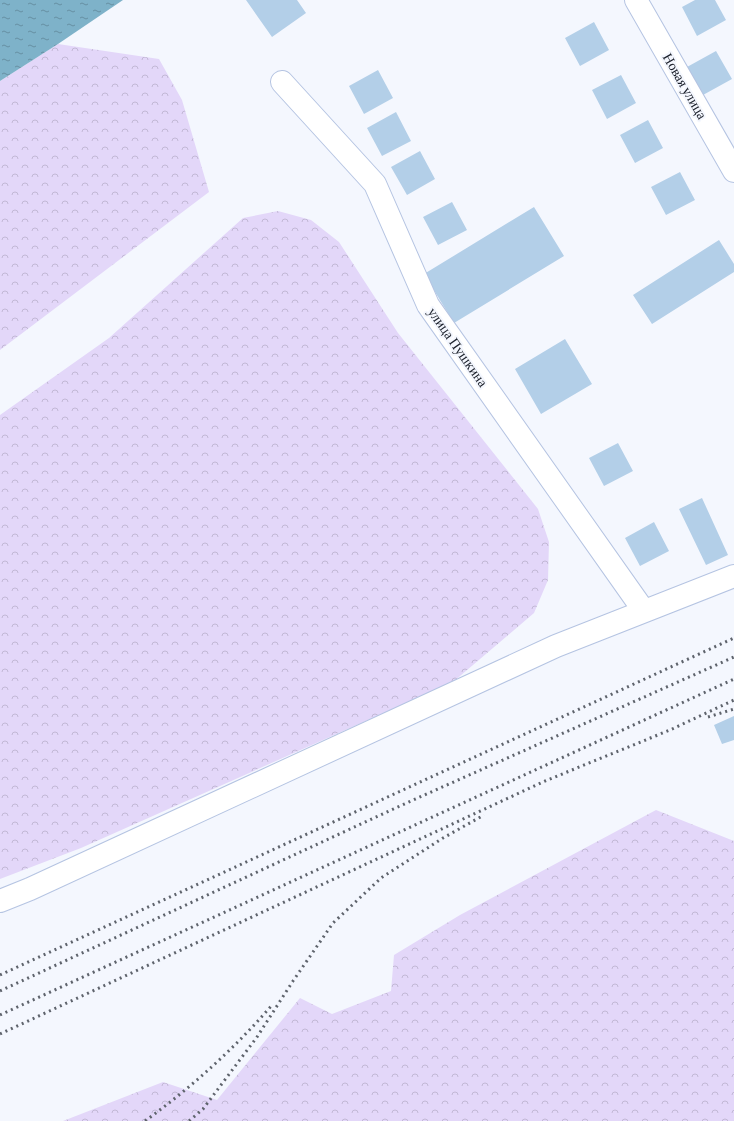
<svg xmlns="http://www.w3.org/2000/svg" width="734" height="1121" viewBox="0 0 734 1121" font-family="'Crimson Pro',serif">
	<defs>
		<pattern id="forest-crowns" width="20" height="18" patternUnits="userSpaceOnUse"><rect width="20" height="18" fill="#e3d7f9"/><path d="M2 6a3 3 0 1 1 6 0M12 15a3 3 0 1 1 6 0" fill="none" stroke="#c2b8d5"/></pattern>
		<pattern id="water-ripples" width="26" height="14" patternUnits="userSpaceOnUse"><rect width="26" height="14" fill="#7eb2c9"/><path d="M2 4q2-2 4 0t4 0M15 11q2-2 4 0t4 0" fill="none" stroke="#6690a3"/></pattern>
	</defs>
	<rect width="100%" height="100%" fill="#f4f7fe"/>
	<path fill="url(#forest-crowns)" d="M58 44 159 59 182 100 209 192 0 350V81Z
		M278 211 311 220 339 242 398 333 538 509 549 542 548 580 534 613 453 682 81 848 0 879V415L109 338 243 218Z
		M656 810 734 841V1121H63L163 1082 217 1100 300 998 332 1014 391 991 394 955 460 915Z"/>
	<path fill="url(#water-ripples)" d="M0 0H123L58 44 0 81Z"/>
	<path fill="#b3cfe8" d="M246 0H297L306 13 272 37Z
		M695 0H715L726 20 697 36 682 7Z
		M594 22 609 50 580 66 565 38Z
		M716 51 732 79 703 95 687 67Z
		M378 70 393 98 364 114 349 86Z
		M621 75 636 103 607 119 592 90Z
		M396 112 411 141 382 156 367 128Z
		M648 120 663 148 635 163 620 135Z
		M420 151 435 179 407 195 391 167Z
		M680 172 695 200 666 215 651 187Z
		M452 202 467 230 438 245 423 217Z
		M534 207 564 256 454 323 424 274Z
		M719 240 734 264V272L652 324 633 295Z
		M565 339 592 384 541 414 515 369Z
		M618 443 633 471 604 486 589 458Z
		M702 498 728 555 706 565 679 509Z
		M654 522 669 551 640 566 625 538Z
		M734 716V740L722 744 714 725Z"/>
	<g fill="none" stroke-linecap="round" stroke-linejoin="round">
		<defs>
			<path id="minor" d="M636 0 734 171
				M282 82 375 184 428 305 644 611
				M0 901 30 889 556 646 734 576"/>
		</defs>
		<use href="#minor" stroke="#b5c4e2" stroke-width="24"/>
		<use href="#minor" stroke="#fff" stroke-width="22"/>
		<path stroke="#5e636c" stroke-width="3" stroke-dasharray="2 4" stroke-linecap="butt" d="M708 717 734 709
			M0 975 734 638
			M0 991 402 805 734 657
			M0 1015 734 679
			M0 1034 545 781 670 730 734 700
			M145 1121C192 1087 235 1048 273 1004
			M189 1121 203 1109 257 1037 293 981 333 923 381 878 443 838 484 815"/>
	</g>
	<g text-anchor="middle" stroke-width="4" stroke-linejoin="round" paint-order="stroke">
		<g font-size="14" fill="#191e29" stroke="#f4f7fe">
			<text transform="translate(685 86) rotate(60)" y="5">Новая улица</text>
			<text transform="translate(458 347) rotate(55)" y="5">улица Пушкина</text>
		</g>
	</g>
</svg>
